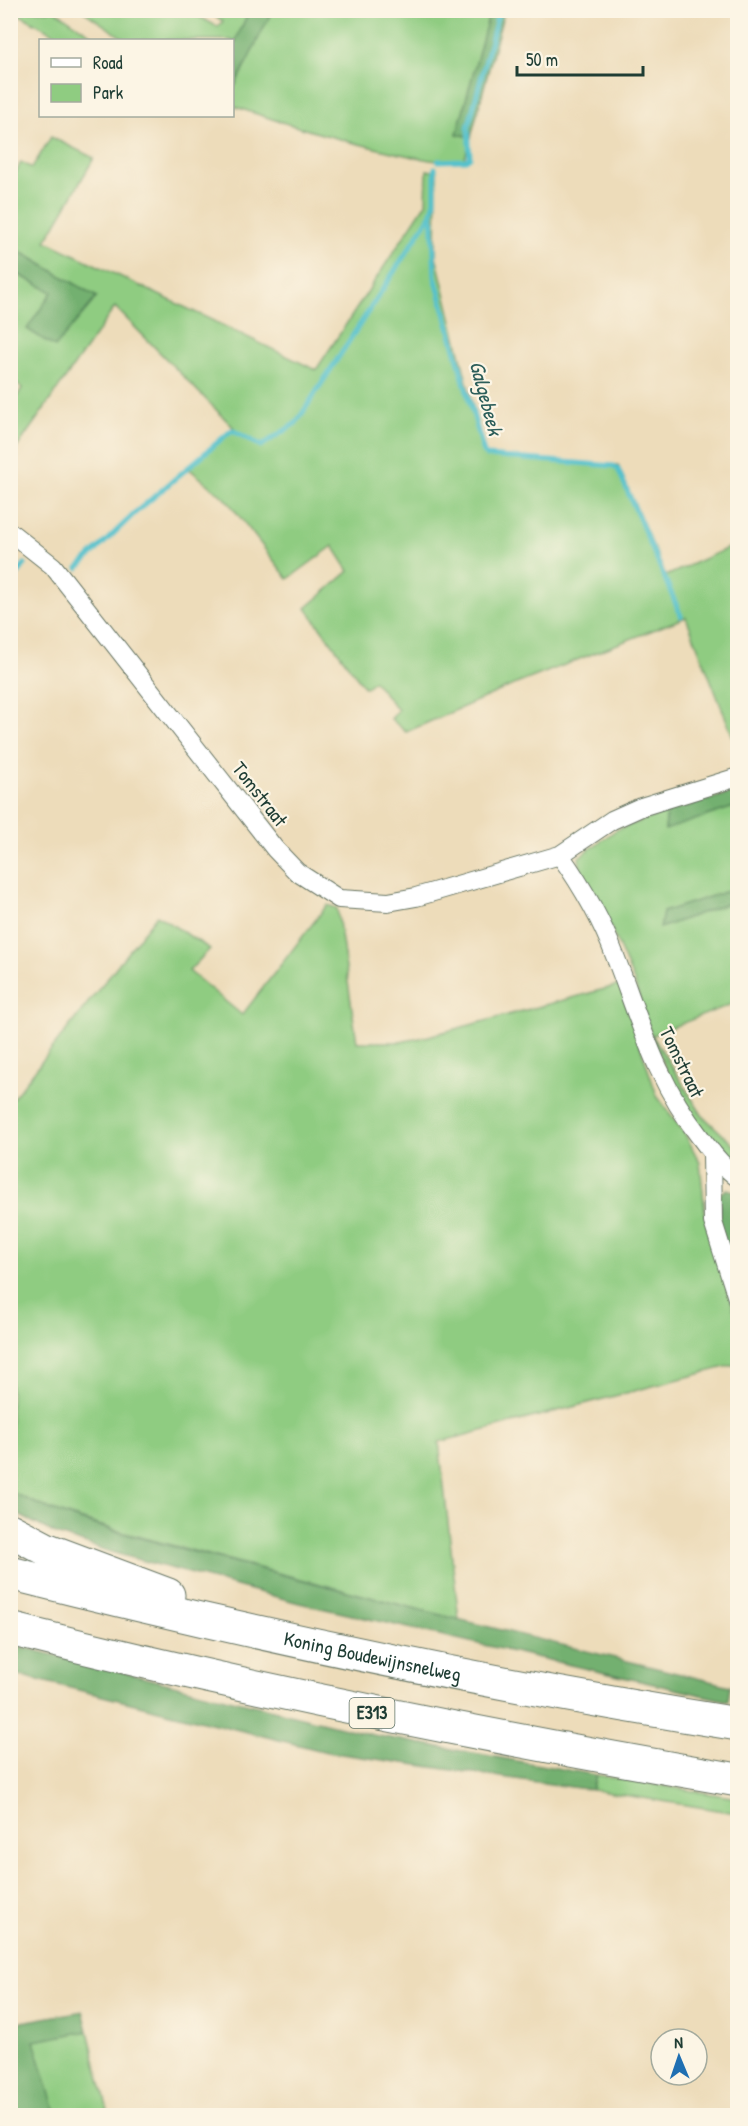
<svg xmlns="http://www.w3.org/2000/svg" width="748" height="2126" viewBox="0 0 748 2126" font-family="'Patrick Hand',sans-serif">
	<rect width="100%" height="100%" fill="#fcf5e5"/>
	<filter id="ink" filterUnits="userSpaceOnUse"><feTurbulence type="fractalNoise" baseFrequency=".0167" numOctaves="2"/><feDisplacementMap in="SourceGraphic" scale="12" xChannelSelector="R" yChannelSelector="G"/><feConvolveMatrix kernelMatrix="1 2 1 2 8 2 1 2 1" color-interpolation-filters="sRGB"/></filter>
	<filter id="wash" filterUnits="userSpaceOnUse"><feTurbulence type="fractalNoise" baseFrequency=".008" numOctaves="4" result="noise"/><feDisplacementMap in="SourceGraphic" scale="24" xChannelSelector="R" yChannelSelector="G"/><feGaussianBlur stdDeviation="1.35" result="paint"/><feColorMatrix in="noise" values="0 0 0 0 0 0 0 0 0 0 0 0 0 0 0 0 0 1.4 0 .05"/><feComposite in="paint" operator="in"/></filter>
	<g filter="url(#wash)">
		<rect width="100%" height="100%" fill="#eddcba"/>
		<path fill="#8fcc81" stroke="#57845a" stroke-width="1.5" d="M11 10 56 11 99 40H66Z
			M83 11H189L218 27 223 21 206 11H249L233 47 232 40H126Z
			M272 11H490L457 134 471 137 464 161C436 164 410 156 383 150 332 138 282 123 233 106L232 90Z
			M51 137 94 158 46 241 316 370 426 203 427 170 437 172 436 256 485 455 618 465 666 576 737 544V747L686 617 511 686 406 732 391 719 398 710 374 681 365 688 306 608 349 571 333 546 288 579 226 499 187 467 234 428 115 307 11 456V407L22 388 11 380V280L15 273 53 292 97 297 11 246V178L13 179 21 162 32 168Z
			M737 806V888L663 912 661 927 737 900V1002L652 1035 702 1115 737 1148V1162L702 1129 680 1100 651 1035 634 981 607 919 580 868 579 857 616 830 667 812 665 829Z
			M327 905 337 908 357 1042H400L425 1037 620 985 657 1096 685 1134 700 1163 706 1222 737 1320V1364L439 1442 459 1620 125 1533 44 1508 11 1492 10 1102 157 915 210 949 189 971 242 1015Z
			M596 1775 737 1798V1813L592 1790Z
			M88 2031 109 2115H56L33 2041Z"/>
		<path fill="#73b06f" stroke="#497652" stroke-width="1.5" d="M490 10 504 11 471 137 457 134Z
			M249 11H272L233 90V47Z
			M11 246 97 297 55 347 27 329 52 292 16 273 11 280Z
			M737 791V806L665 830 667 812Z
			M737 888V900L660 928 663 912Z
			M727 1189 737 1192V1278L720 1228V1194Z
			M11 1492C86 1529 172 1545 253 1567 412 1609 571 1647 730 1686L728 1701 299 1603 111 1552 56 1534 11 1511Z
			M10 1644 373 1735 596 1775 592 1790 327 1752 22 1676 11 1673Z
			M83 2011 88 2031 34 2041 56 2115H11V2024Z"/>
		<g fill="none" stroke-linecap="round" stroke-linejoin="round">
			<path stroke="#54c1cc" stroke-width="5" d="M438 161 466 160 470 157 468 128 499 10
				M435 168V201L432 212 435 277 484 453 487 456 614 466 618 469 681 616
				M78 568 136 512 232 430 261 446 296 423 432 213
				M10 585 25 564"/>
		</g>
	</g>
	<g filter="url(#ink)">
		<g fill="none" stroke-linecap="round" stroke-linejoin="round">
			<defs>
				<path id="minor" d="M10 532 53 566 275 849 297 872 339 899 388 902 416 897 560 855 612 820 641 807 738 777
					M560 855C582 886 602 921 615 956 641 1023 655 1079 700 1137 711 1152 723 1167 738 1178
					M712 1152 713 1222 738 1301"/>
				<g id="motorway">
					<path d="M10 1530 48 1550 168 1595"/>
					<path id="s1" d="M10 1573C250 1634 493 1685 738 1724"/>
					<path d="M10 1629C251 1690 493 1738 738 1780"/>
				</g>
			</defs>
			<use href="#minor" stroke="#677563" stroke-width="20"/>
			<use href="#motorway" stroke="#677563" stroke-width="35"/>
			<use href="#minor" stroke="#fff" stroke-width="18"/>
			<use href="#motorway" stroke="#fff" stroke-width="33"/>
		</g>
	</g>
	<g text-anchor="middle" stroke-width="4.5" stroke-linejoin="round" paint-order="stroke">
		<rect fill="#fcf5e5" stroke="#617469" stroke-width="1.5" x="349.5" y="1698" width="45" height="30" rx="4.5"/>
		<g font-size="18" font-weight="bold" fill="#1f3d34">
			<text x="372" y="1719">E313</text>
		</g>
		<g font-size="20" fill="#1f3d34" stroke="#fcf5e5">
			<text transform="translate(260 794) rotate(52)" y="7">Tomstraat</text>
			<text transform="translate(682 1062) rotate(64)" y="7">Tomstraat</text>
			<text dy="7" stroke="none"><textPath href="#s1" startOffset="372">Koning Boudewijnsnelweg</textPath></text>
		</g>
		<g font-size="21" font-style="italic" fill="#2c5e5a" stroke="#fcf5e5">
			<text transform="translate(486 398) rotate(75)" y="7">Galgebeek</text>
		</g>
	</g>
	<rect width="748" height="2126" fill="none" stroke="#fcf5e5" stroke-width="36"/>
	<rect x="39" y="39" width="195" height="78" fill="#fcf5e5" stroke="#a4ab9e" stroke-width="1.5"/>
	<rect x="51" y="58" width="30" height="9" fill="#ffffff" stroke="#a4ab9e" stroke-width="1.5"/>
	<text x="93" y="69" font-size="18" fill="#1f3d34">Road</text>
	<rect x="51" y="84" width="30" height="18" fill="#8fcc81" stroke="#a4ab9e" stroke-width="1.5"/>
	<text x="93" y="99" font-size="18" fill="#1f3d34">Park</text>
	<g transform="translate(679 2057) rotate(358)"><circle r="28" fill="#fcf5e5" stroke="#a4ab9e" stroke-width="1.5"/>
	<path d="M0-4.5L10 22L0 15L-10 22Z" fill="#1f6fb2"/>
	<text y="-9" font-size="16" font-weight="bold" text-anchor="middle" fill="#1f3d34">N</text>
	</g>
	<path d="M517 66v9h126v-9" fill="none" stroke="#1f3d34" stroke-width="3"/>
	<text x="526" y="66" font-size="18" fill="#1f3d34" stroke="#fcf5e5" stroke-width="4.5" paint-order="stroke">50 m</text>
</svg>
